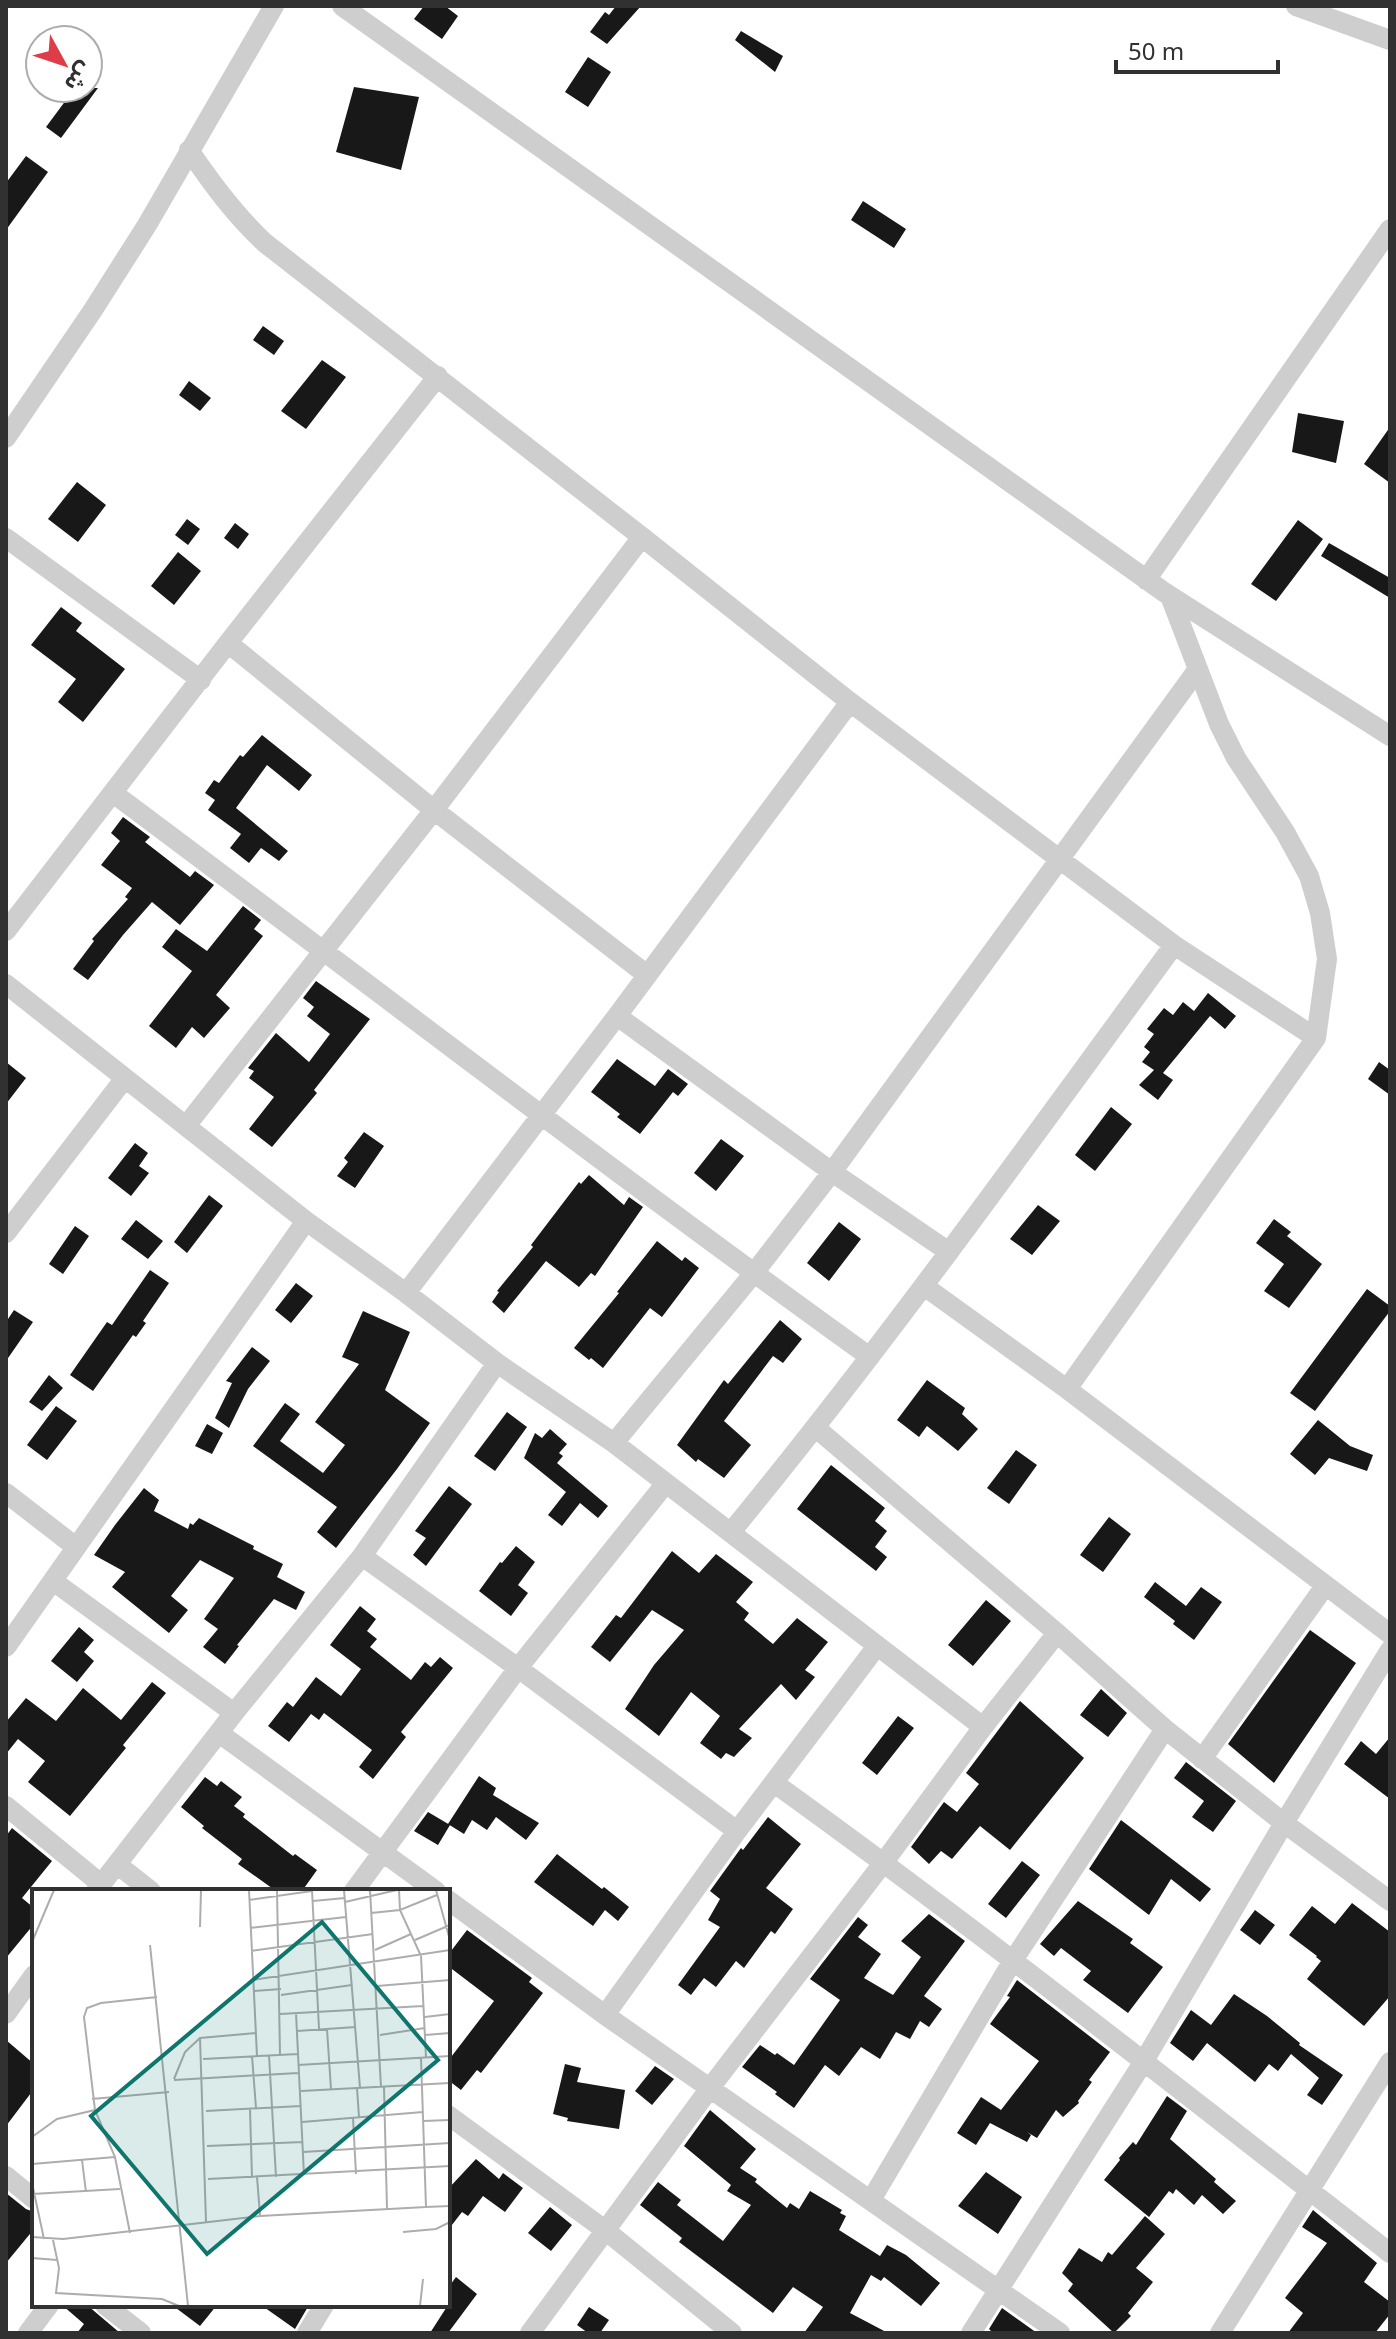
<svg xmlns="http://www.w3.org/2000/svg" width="1396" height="2339" viewBox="0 0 1396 2339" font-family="'Noto Sans','Noto Sans Arabic',sans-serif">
	<rect width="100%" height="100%" fill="#fff"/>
	<path fill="#181818" d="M424 6H445L458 16 442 39 414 19Z
		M616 6H641L607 44 590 32 605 12 609 15Z
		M741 31 783 56 775 72 735 40Z
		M588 57 611 72 588 107 565 92Z
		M354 87 419 97 401 170 336 152Z
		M75 88H98L61 138 46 127Z
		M26 156 48 172 6 230V183Z
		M863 201 906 229 894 248 851 220Z
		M263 326 284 341 274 355 253 340Z
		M322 360 346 377 306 429 281 411Z
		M189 381 211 398 200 411 179 395Z
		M1298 413 1344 421 1336 463 1292 452Z
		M1390 427V483L1364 464Z
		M77 482 106 505 78 542 48 519Z
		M187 519 200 529 188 545 175 535Z
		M1298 520 1323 539 1276 601 1251 584Z
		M235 523 249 534 238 549 224 538Z
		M1329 543 1390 578V598L1321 556Z
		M178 552 201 571 174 605 151 586Z
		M61 607 82 623 76 631 125 669 83 722 58 702 76 679 31 645Z
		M262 735 312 775 299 791 267 765 236 808 288 851 279 861 261 848 249 863 230 848 241 834 208 810 215 800 205 793 214 780 219 783 240 755 243 757Z
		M123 817 150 837 145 842 190 877 195 871 214 885 180 925 152 902 123 935 88 980 73 969 94 941 92 939 128 899 125 897 132 888 101 865 120 841 111 833Z
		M243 906 261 920 254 929 263 936 216 995 230 1008 204 1038 192 1027 176 1048 149 1026 192 971 162 947 176 929 207 951Z
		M316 981 370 1019 314 1090 317 1093 272 1147 249 1129 274 1097 249 1078 254 1071 248 1068 276 1033 309 1062 330 1034 307 1016 314 1007 303 998Z
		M1208 993 1236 1016 1225 1029 1210 1016 1163 1073 1173 1080 1158 1100 1139 1085 1154 1070 1142 1062 1150 1052 1144 1047 1154 1034 1147 1029 1164 1008 1173 1015 1183 1002 1194 1011Z
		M617 1059 655 1086 668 1069 688 1084 678 1096 673 1092 640 1134 617 1117 620 1114 591 1092Z
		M6 1062 26 1078 6 1104Z
		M1379 1062 1390 1070V1095L1368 1079Z
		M1111 1107 1132 1124 1095 1171 1075 1155Z
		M364 1132 384 1146 355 1188 337 1176 348 1162 344 1158Z
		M721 1139 744 1156 716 1191 694 1173Z
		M135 1143 148 1153 139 1166 149 1173 131 1196 108 1178Z
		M589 1175 624 1205 629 1197 643 1207 595 1276 591 1273 579 1287 546 1261 504 1313 492 1302 499 1292 497 1291 533 1247 531 1245 579 1182 581 1184Z
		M209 1195 223 1206 187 1253 174 1242Z
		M1038 1205 1060 1221 1032 1255 1010 1239Z
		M1274 1219 1291 1232 1287 1236 1322 1264 1289 1308 1264 1291 1284 1264 1256 1243Z
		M136 1220 163 1241 148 1259 121 1239Z
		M839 1222 861 1239 829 1281 807 1263Z
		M75 1226 89 1236 63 1274 49 1264Z
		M657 1241 682 1261 685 1257 699 1268 662 1317 650 1308 603 1368 591 1358 589 1360 574 1348 619 1293 617 1292Z
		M150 1270 169 1283 143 1321 146 1323 136 1337 133 1335 93 1391 70 1375 107 1322 112 1325Z
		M296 1283 313 1296 291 1323 275 1310Z
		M1367 1289 1390 1306V1311L1315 1411 1290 1393Z
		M14 1310 33 1322 6 1361V1322Z
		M363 1311 410 1332 385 1390 430 1423 397 1469 336 1548 317 1532 337 1507 253 1446 285 1403 300 1414 280 1441 323 1473 345 1445 315 1422 359 1364 342 1357Z
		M780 1320 802 1339 783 1363 773 1356 724 1421 751 1445 724 1478 698 1459 696 1462 677 1445 724 1380 728 1384Z
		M252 1347 270 1361 248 1389 229 1428 215 1418 232 1383 226 1381Z
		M49 1375 63 1388 42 1411 29 1402Z
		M927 1380 965 1408 962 1414 978 1429 958 1451 927 1426 919 1437 897 1420Z
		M56 1406 77 1421 47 1460 27 1445Z
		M507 1412 527 1427 495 1471 474 1456Z
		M1318 1420 1350 1446 1373 1455 1367 1471 1329 1458 1315 1475 1290 1454Z
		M207 1424 223 1433 212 1454 195 1446Z
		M550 1429 567 1444 559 1453 563 1456 557 1463 608 1506 598 1518 580 1503 562 1526 548 1515 566 1492 524 1458 535 1433 542 1438Z
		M1016 1450 1037 1465 1009 1504 987 1488Z
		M831 1465 885 1508 875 1521 887 1531 875 1547 887 1557 876 1571 797 1509Z
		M449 1486 472 1504 426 1566 413 1555 426 1538 415 1531Z
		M144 1488 159 1500 154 1511 188 1529 190 1523 193 1525 199 1518 254 1546 253 1549 283 1564 277 1577 305 1592 296 1610 274 1599 237 1645 239 1646 225 1664 203 1647 218 1629 204 1619 234 1578 200 1560 171 1596 188 1610 169 1633 112 1587 125 1572 94 1555 115 1525Z
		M1109 1517 1131 1534 1103 1572 1080 1555Z
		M516 1546 535 1562 518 1585 528 1593 511 1616 479 1591 500 1562 502 1563Z
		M672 1551 699 1573 716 1554 753 1582 736 1602 749 1613 744 1620 773 1644 797 1618 828 1642 805 1670 815 1677 796 1700 781 1684 739 1729 752 1738 734 1757 726 1753 721 1759 700 1743 720 1716 691 1692 659 1736 625 1709 654 1665 684 1630 652 1610 610 1662 591 1647 616 1615 621 1618Z
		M1155 1582 1186 1606 1201 1587 1222 1602 1194 1640 1173 1624 1175 1621 1144 1597Z
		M986 1600 1011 1621 973 1666 948 1645Z
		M360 1606 376 1619 367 1631 377 1639 370 1647 411 1680 425 1662 431 1667 440 1657 453 1668 401 1732 406 1737 373 1779 359 1767 372 1750 324 1713 319 1720 311 1714 289 1742 268 1726 287 1702 293 1707 316 1677 341 1696 361 1669 330 1645Z
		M79 1627 94 1640 84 1652 94 1661 77 1682 51 1661Z
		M1310 1630 1356 1663 1274 1783 1228 1744Z
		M152 1682 166 1693 123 1745 126 1748 70 1816 28 1782 45 1761 18 1739 6 1754V1722L26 1698 56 1721 83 1688 121 1720Z
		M1101 1689 1127 1713 1108 1737 1080 1715Z
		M1020 1701 1084 1758 1010 1850 980 1826 952 1859 941 1851 929 1864 911 1847 944 1802 957 1812 979 1784 966 1773Z
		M898 1716 914 1728 877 1775 862 1763Z
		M1390 1737V1799L1344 1764 1361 1741 1376 1754Z
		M1186 1762 1236 1801 1213 1832 1192 1817 1204 1801 1174 1778Z
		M479 1776 496 1788 493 1795 539 1823 526 1840 496 1817 487 1830 472 1820 464 1834 448 1824Z
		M205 1777 217 1786 221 1781 242 1797 234 1806 245 1814 243 1817 293 1856 295 1854 317 1870 302 1891H276L238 1864 242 1859 202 1828 204 1826 181 1807Z
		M428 1812 450 1825 438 1845 414 1831Z
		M768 1817 801 1844 766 1888 793 1909 775 1934 771 1931 744 1968 736 1961 716 1987 704 1978 691 1995 678 1985 720 1927 708 1920 720 1899 710 1891 741 1848 743 1850Z
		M1121 1820 1211 1889 1200 1902 1171 1879 1149 1915 1089 1869Z
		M12 1828 52 1861 22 1898 34 1908V1924L6 1958V1836Z
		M557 1854 602 1889 604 1887 629 1907 618 1921 605 1910 593 1926 534 1882Z
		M1022 1861 1040 1875 1006 1918 988 1904Z
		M1078 1901 1133 1939 1130 1943 1163 1967 1128 2013 1083 1980 1091 1971 1061 1948 1054 1956 1040 1944Z
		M1352 1903 1390 1932V1996L1364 2026 1307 1979 1321 1961 1316 1957 1317 1956 1289 1935 1312 1906 1335 1924Z
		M1255 1910 1275 1925 1260 1945 1240 1930Z
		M929 1914 965 1941 924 1996 942 2009 929 2027 920 2021 910 2039 896 2032 880 2059 861 2047 839 2076 825 2065 794 2108 775 2094 777 2092 742 2067 760 2045 775 2055 777 2053 794 2065 840 2000 810 1979 858 1917 868 1925 858 1937 881 1954 864 1978 893 1995 921 1957 901 1941Z
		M467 1930 532 1978 529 1982 543 1993 481 2073 477 2070 461 2090 448 2080V2061L494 2001 448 1966V1955Z
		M1017 1980 1110 2052 1089 2080 1092 2082 1078 2101 1079 2103 1063 2117 1056 2110 1037 2138 1027 2132 1031 2135 1027 2142 990 2123 976 2145 957 2133 981 2097 1001 2110 1039 2061 990 2024 1010 1997 1007 1996Z
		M1234 1994 1267 2016 1300 2043 1299 2045 1343 2075 1322 2105 1307 2095 1319 2078 1291 2054 1278 2071 1269 2064 1255 2082 1207 2043 1193 2061 1170 2043 1191 2010 1211 2025Z
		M6 2040 34 2064V2089L6 2126Z
		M565 2064 581 2068 577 2082 625 2090 619 2129 567 2121 568 2118 553 2114Z
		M655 2066 674 2079 652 2105 635 2091Z
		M1167 2096 1187 2111 1170 2139 1216 2179 1214 2182 1236 2201 1223 2214 1202 2195 1194 2205 1176 2189 1173 2194 1169 2191 1149 2217 1104 2180 1120 2160 1119 2158 1133 2142 1136 2145Z
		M710 2110 756 2149 740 2168 757 2179 755 2182 787 2208 790 2203 799 2209 810 2191 842 2210 840 2213 846 2216 839 2230 880 2256 887 2245 906 2255 940 2283 921 2306 884 2277 881 2281 871 2275 850 2313 888 2333H804L823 2307 793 2287 773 2313 679 2242 682 2238 640 2205 658 2182 681 2200 677 2205 723 2241 751 2205 727 2191 731 2185 684 2146Z
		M476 2159 499 2179 503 2173 523 2188 505 2212 483 2196 468 2216 462 2212 448 2230V2189Z
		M986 2172 1022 2197 998 2234 958 2206Z
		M6 2193 26 2209 34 2212V2229L6 2263Z
		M550 2207 572 2225 551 2251 528 2233Z
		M1313 2210 1377 2263 1364 2282 1390 2302V2314L1375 2333H1288L1303 2313 1285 2298 1327 2243 1302 2227Z
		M1145 2216 1165 2234 1136 2268 1153 2282 1128 2313 1131 2316 1114 2333 1068 2291 1073 2284 1062 2273 1079 2248 1102 2262 1108 2252 1112 2255Z
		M456 2277 477 2294 448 2333H430L448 2305V2288Z
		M62 2305H87L120 2333H77L84 2324Z
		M172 2305H217L200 2326Z
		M261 2305H309L295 2329Z
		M589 2307 609 2320 600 2333H588L577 2325Z
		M1002 2308 1037 2333H993L989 2329Z"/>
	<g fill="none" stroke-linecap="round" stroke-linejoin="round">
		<path stroke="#cecece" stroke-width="20" d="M342 6 1164 592 1390 736
			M1296 6 1390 40
			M189 150C212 184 235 215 265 243L642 537 850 702 1174 945 1316 1038
			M6 438 93 310 147 225 274 6
			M6 538 201 680
			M1146 580 1390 229
			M228 643 434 810 647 975
			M113 793C365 981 614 1173 870 1357
			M6 931 228 643 438 376
			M6 984 306 1221 406 1293 497 1363 614 1443 983 1727
			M617 1016 832 1172 949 1252
			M186 1126 434 810 642 537
			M6 1233 125 1078
			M924 1286 1067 1389 1390 1634
			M406 1293 617 1016 850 702
			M1067 1389 1316 1038 1327 959 1320 913 1309 876 1285 832 1236 758 1219 724 1170 596
			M816 1428 1057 1633 1165 1729 1284 1823 1390 1901
			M614 1443 754 1273 832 1172 1198 669
			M6 1493 76 1547
			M731 1532C887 1342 1029 1143 1174 945
			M362 1556 518 1668 737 1831
			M53 1581 234 1713
			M6 1647 306 1221
			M219 1733 436 1891
			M1202 1759 1325 1586
			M774 1783C984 1934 1186 2095 1390 2253
			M6 1806 101 1884
			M118 1865 151 1891
			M96 1891 234 1713 362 1556 497 1363
			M354 1891 518 1668 666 1483
			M448 1900 605 2015 1060 2333
			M6 2014 34 1975
			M605 2015 737 1831 877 1646
			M448 2115 605 2230 732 2333
			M6 2176 34 2199
			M871 2200 1012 1962 1165 1729
			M105 2305 141 2333
			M28 2333 49 2305
			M307 2333 324 2305
			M530 2333 710 2088 884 1862 983 1727 1057 1633
			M971 2333 1144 2061 1284 1823 1390 1650
			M1220 2333 1390 2062"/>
	</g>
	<g transform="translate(32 1889)">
		<rect width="418" height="418" fill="#fff"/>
		<path fill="none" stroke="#adadad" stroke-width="2" d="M217 1 225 167M245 1 248 166M280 1 287 140M312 1 328 199M338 1 349 198M367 1 368 21 389 67 394 169M404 1 418 51M217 11 280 2M281 12 313 9M313 13 365 1M339 24 368 21 405 6M168 38 169 1M218 39 314 28M383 51 418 36M0 53 22 1M118 56 156 417M343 61 379 45M219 62 341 45M221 91 418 61M345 97 418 91M222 102 249 100M249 106 320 96M264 124 272 286M248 125 391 117M393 128 418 125M295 140 299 200M265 142 324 138M348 146 393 139M393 146 418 144M168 149 174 333M237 166 244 288M220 167 224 219M389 169 394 318 418 317M171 170 266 165M266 176 418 167M142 190 153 163 168 149 224 144M142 191 266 184M352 198 355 320M325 199 327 228M269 202 418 194M60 210 137 203M218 220 220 289M174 222 269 217M321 229 324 285M391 232 418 231M270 233 391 223M0 248 25 230 63 221M175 257 271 253M271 263 418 254M50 271 54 303M0 275 83 268M225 288 228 326M176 290 418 277M0 294 12 350M0 305 88 300M371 343 404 340 418 333M98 344 83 268 63 221 52 128 55 119 69 114 125 108M0 348 31 350 228 327 394 318M21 351 27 379 24 404 130 410 147 417M0 369 25 371M388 417 391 390"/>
		<path fill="#0f766e" fill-opacity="0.15" stroke="#0f766e" stroke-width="4" d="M290 33 406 171 175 365 59 227Z"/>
		<rect width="418" height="418" fill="none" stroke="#313131" stroke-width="4"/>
	</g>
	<rect width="1396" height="2339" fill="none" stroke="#313131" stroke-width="16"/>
	<g transform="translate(64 64) rotate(130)"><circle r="38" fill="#ffffff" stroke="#adadad" stroke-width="2"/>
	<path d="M0-6L14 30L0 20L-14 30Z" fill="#de3c48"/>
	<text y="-12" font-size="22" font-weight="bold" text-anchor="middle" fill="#313131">ش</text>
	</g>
	<path d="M1116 60v12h162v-12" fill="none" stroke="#313131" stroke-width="4"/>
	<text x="1128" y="60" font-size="24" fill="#313131" stroke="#ffffff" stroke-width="6" paint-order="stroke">50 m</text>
</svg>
